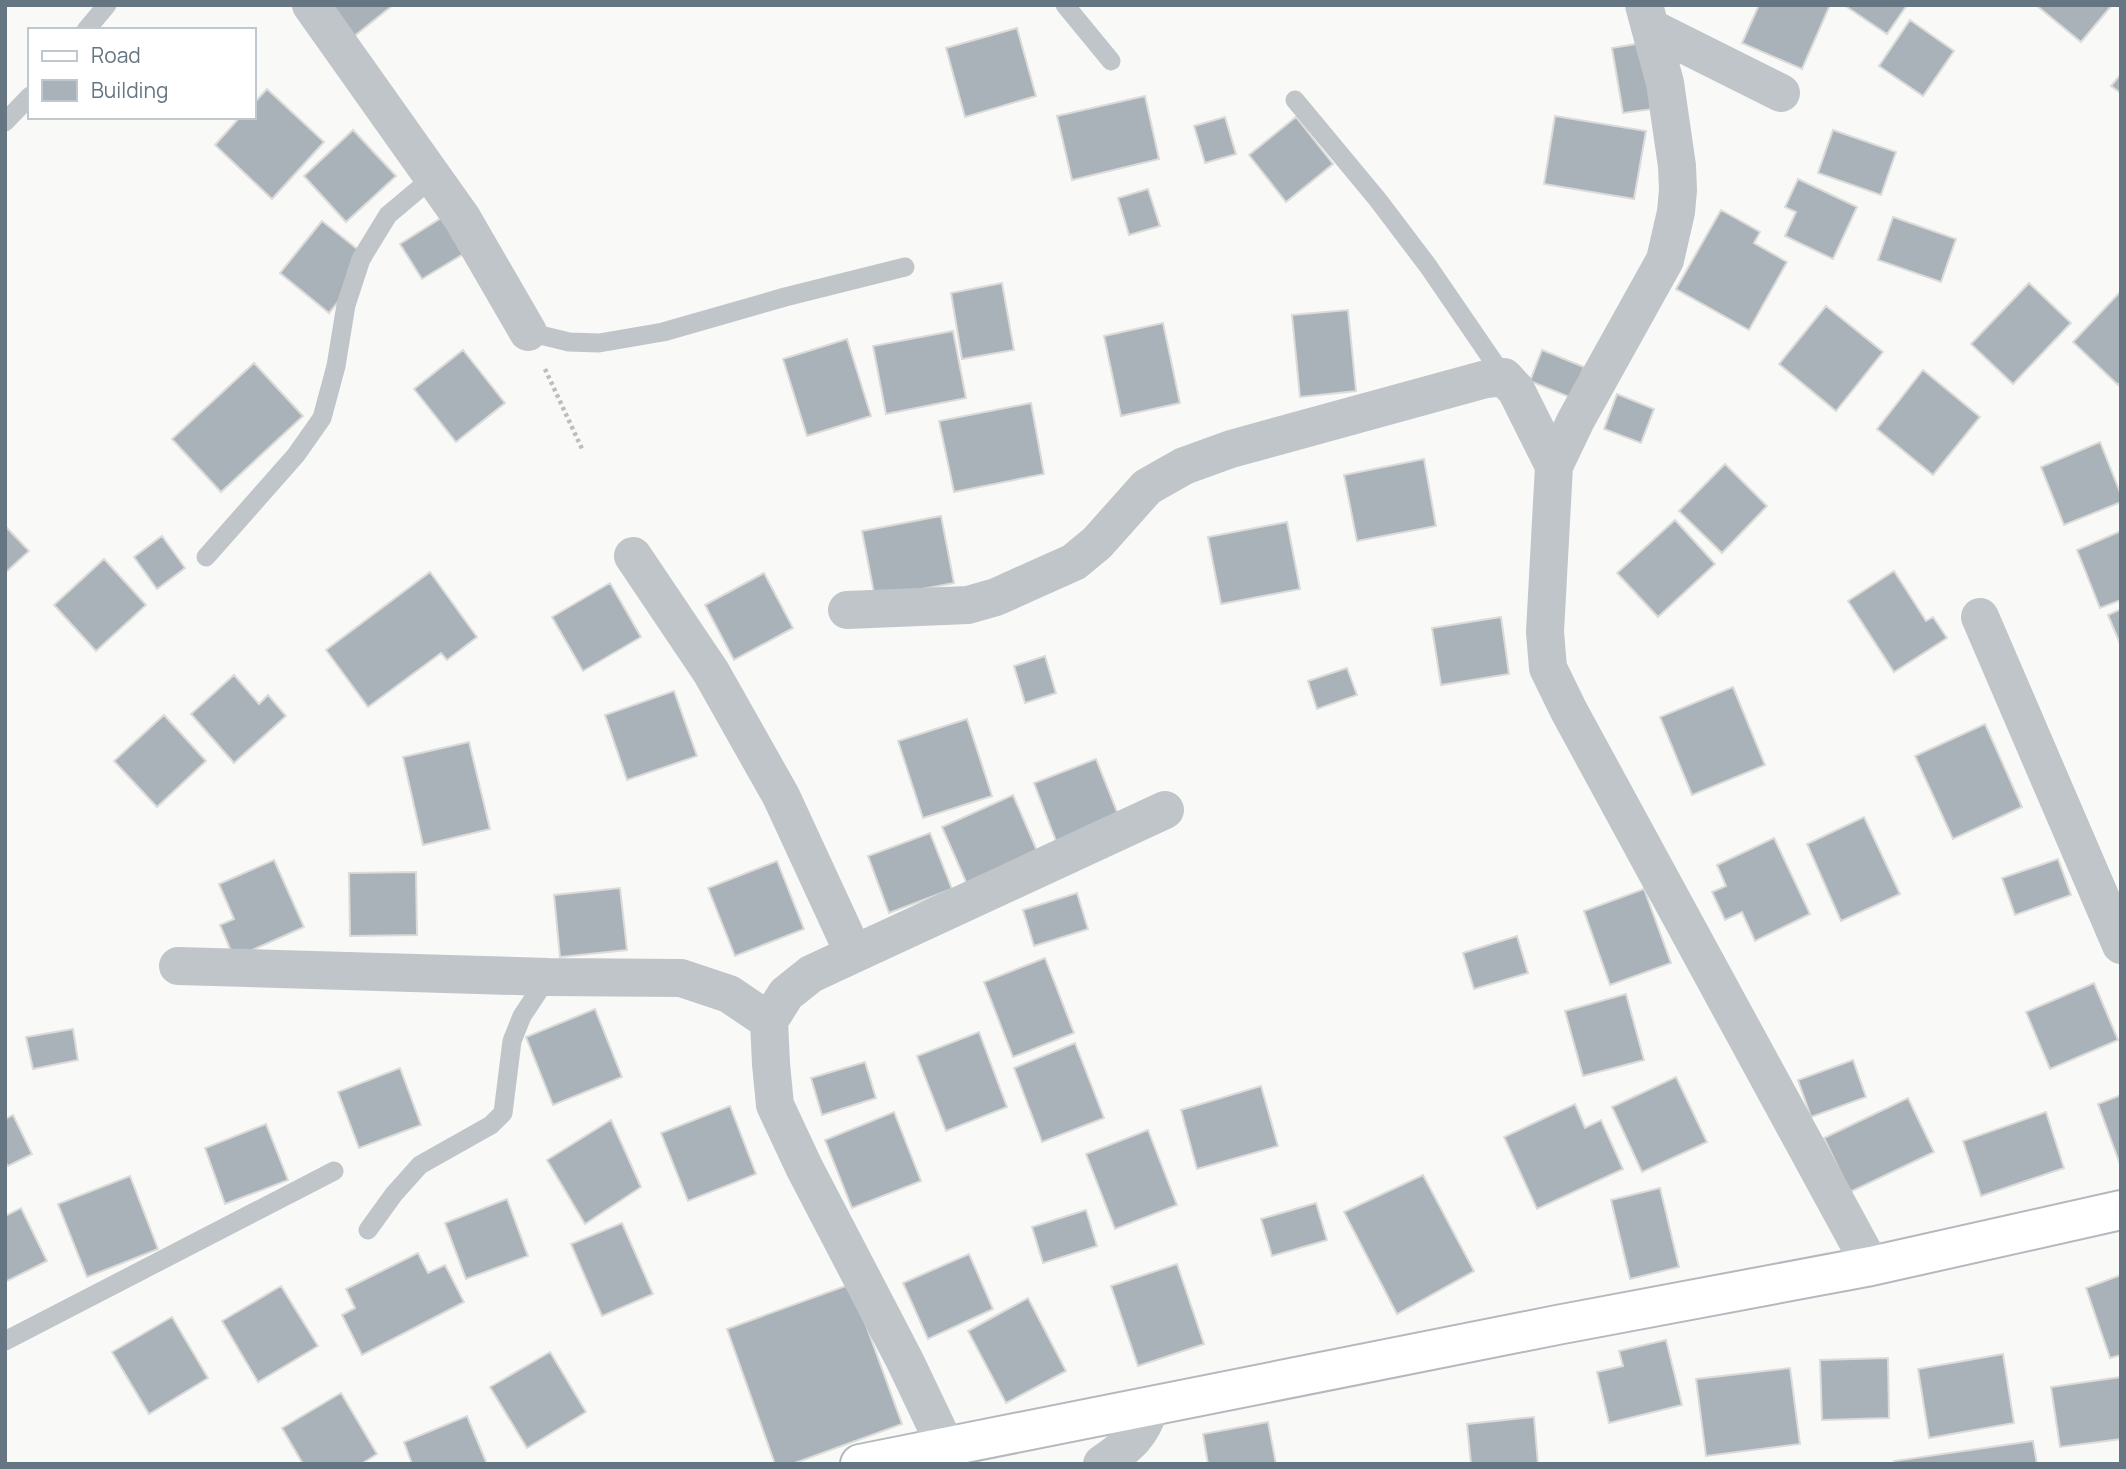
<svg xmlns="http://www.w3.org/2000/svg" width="2126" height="1469" viewBox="0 0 2126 1469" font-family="Manrope,sans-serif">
	<rect width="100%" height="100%" fill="#f9f9f7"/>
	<path fill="#a9b2b8" stroke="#dbdbd9" stroke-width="2" d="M328 5H393L353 37Z
		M1759 5H1830L1802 69 1742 43Z
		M1844 5H1907L1887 34Z
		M2036 5H2112L2081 42Z
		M1910 20 1954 51 1923 96 1879 66Z
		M1017 28 1036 96 965 117 946 48Z
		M1642 43 1653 109 1623 113 1612 48Z
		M2121 74V93L2111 86Z
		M267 89 324 142 272 199 215 145 240 117H254V103Z
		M1145 96 1159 159 1072 180 1057 116Z
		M1555 116 1646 131 1634 199 1544 184Z
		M1225 117 1236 154 1205 163 1194 126Z
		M1296 117 1333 164 1286 202 1249 155Z
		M353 130 396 176 346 222 304 176Z
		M1833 130 1896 152 1881 195 1818 173Z
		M1798 179 1857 207 1833 259 1785 236 1796 212 1785 207Z
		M1148 189 1160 226 1129 235 1118 198Z
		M1721 210 1760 232 1754 243 1787 262 1749 330 1676 289Z
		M443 217 465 253 422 279 400 244Z
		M1893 217 1956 239 1941 282 1878 260Z
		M322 221 371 260 329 313 280 273Z
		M1002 283 1014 350 962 359 951 293Z
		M2029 283 2071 323 2013 384 1971 344Z
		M2121 291V381L2118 385 2073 342Z
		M1826 306 1883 352 1836 411 1779 364Z
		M1348 310 1356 391 1300 397 1292 315Z
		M1163 323 1180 403 1121 416 1104 336Z
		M953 331 966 398 886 414 873 346Z
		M847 339 871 416 807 436 783 359Z
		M463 350 505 403 456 442 414 389Z
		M1542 350 1584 367 1572 398 1530 381Z
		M254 363 303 416 221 492 172 439Z
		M1923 370 1980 417 1933 475 1877 429Z
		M1617 394 1654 409 1641 443 1604 429Z
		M1031 403 1044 474 954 492 939 421Z
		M2100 442 2121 495V502L2064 525 2041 467Z
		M1424 459 1436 526 1357 541 1344 475Z
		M1725 464 1767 506 1722 553 1679 511Z
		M941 516 954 583 875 598 862 531Z
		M1675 520 1715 564 1658 617 1617 573Z
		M1287 522 1300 589 1221 604 1208 537Z
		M5 526 29 551 5 573Z
		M2121 531V600L2100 608 2077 550Z
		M162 536 185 568 157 589 134 557Z
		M104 559 146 605 96 651 54 605Z
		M1894 571 1926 621 1933 617 1947 638 1894 672 1848 601Z
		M430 572 477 637 447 660 441 653 368 707 326 650Z
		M764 573 793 628 734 660 705 605Z
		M610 583 641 637 583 671 552 617Z
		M2121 609V646L2108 615Z
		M1501 617 1509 674 1441 685 1432 628Z
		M1045 656 1056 693 1025 703 1014 666Z
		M1347 668 1357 695 1317 709 1308 681Z
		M234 675 259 704 268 695 286 716 234 763 191 714Z
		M1733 687 1765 765 1692 795 1660 717Z
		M674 691 697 756 627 780 605 715Z
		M164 715 206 761 157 807 114 761Z
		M967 719 992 796 923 818 898 741Z
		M1985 724 2022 807 1953 839 1915 756Z
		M469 742 490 829 423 845 403 757Z
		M1096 759 1119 817 1056 841 1034 783Z
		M1013 795 1041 860 970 891 942 827Z
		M1864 817 1900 894 1841 921 1807 844Z
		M930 833 952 889 889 913 868 856Z
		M1774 838 1810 914 1755 941 1742 912 1725 920 1712 892 1726 886 1717 865Z
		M2058 859 2071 895 2015 915 2002 878Z
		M274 860 304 927 234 958 220 925 234 919 219 884Z
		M777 861 804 929 735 956 708 888Z
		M416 872 417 935 350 936 349 873Z
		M620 888 627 950 560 957 554 895Z
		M1644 889 1671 963 1610 985 1584 911Z
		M1077 893 1088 929 1034 946 1023 910Z
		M1517 936 1528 973 1474 989 1463 953Z
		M1045 958 1074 1033 1013 1057 984 982Z
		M2094 983 2118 1040 2050 1069 2026 1012Z
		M1626 994 1644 1060 1583 1076 1565 1011Z
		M595 1009 622 1077 553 1105 526 1037Z
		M73 1029 78 1060 33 1069 26 1037Z
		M979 1032 1007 1107 946 1131 917 1056Z
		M1075 1043 1104 1118 1042 1142 1014 1068Z
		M1853 1060 1866 1097 1811 1117 1798 1080Z
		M865 1062 876 1098 822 1115 811 1078Z
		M400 1068 421 1125 359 1148 338 1092Z
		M1676 1077 1707 1142 1642 1172 1612 1107Z
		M1261 1086 1278 1146 1197 1169 1181 1110Z
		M2121 1095V1167L2098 1104Z
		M1908 1098 1934 1152 1850 1192 1824 1138Z
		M1575 1104 1585 1128 1601 1120 1623 1169 1537 1209 1504 1137Z
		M730 1106 756 1174 688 1201 661 1133Z
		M894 1112 921 1181 852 1208 825 1140Z
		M2046 1112 2064 1168 1981 1196 1963 1141Z
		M13 1115 32 1154 8 1166 5 1162V1119Z
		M611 1120 641 1187 585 1224 547 1160Z
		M266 1124 288 1180 225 1204 205 1148Z
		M1148 1130 1177 1205 1115 1229 1086 1154Z
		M1423 1175 1474 1271 1397 1314 1344 1212Z
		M130 1176 158 1249 87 1277 58 1204Z
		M1660 1188 1679 1267 1630 1279 1611 1200Z
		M507 1199 528 1256 466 1279 445 1223Z
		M1316 1203 1327 1240 1272 1256 1261 1219Z
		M21 1208 47 1261 5 1282V1216Z
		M1086 1210 1097 1246 1043 1263 1032 1227Z
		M622 1223 653 1294 602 1316 571 1244Z
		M418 1253 428 1273 445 1265 464 1302 362 1355 342 1315 355 1308 346 1289Z
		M969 1254 993 1309 928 1339 903 1283Z
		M1177 1264 1204 1344 1138 1366 1111 1286Z
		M2121 1275V1355L2110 1358 2086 1288Z
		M851 1284 902 1424 792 1464H775L727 1329Z
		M281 1286 318 1346 258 1382 222 1321Z
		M1028 1298 1066 1371 1006 1403 968 1331Z
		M172 1317 208 1378 149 1414 112 1352Z
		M1666 1340 1682 1405 1609 1423 1597 1372 1623 1366 1619 1351Z
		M550 1352 586 1412 527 1448 490 1387Z
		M2003 1354 2014 1423 1929 1438 1918 1369Z
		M1888 1358 1889 1418 1822 1420 1820 1360Z
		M1790 1368 1800 1444 1706 1456 1696 1379Z
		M2121 1377V1439L2060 1447 2051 1387Z
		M341 1393 377 1454 361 1464H303L282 1428Z
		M467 1416 487 1464H412L404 1442Z
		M1534 1417 1538 1464H1471L1467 1424Z
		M1268 1422 1276 1464H1208L1203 1434Z
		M2033 1441 2037 1464H1894V1461Z"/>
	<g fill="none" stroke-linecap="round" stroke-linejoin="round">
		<defs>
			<path id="secondary" d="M860 1464 1557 1325 1871 1266 2121 1210"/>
		</defs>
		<use href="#secondary" stroke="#b3b9bd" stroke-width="42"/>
		<path stroke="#bbbec1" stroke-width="4.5" stroke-dasharray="3.5 3.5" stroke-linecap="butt" d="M545 369 583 451"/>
		<path stroke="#c0c5c9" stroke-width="19" d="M1065 5 1111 61
			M86 30 107 5
			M1295 100 1378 200 1428 266 1504 377
			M5 122 30 96
			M528 332 569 342 599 343 663 332 785 297 905 267
			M206 557 296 455 322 418 336 366 346 305 361 259 388 215 432 178
			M368 1230 394 1194 420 1165 491 1125 503 1113 512 1041 522 1016 548 977
			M5 1341 334 1171"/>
		<path stroke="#c0c5c9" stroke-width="38" d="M311 5 462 218 528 332
			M1644 5 1665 83 1677 166 1678 190 1676 212 1665 260 1576 420 1554 466 1545 632 1548 668 1569 711 1871 1266
			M1651 28 1781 93
			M633 556 711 672 781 796 854 954 811 974 786 994 769 1021 771 1064 775 1105 804 1167 905 1361 945 1445
			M847 610 968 605 996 597 1074 562 1097 543 1147 487 1184 466 1231 449 1486 379 1504 377 1516 390 1554 466
			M1980 617 2121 945
			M854 954 1165 810
			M178 966 548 977 681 978 729 994 769 1021
			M1102 1464C1127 1446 1141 1437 1150 1407"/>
		<use href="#secondary" stroke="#fff" stroke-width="38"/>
	</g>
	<rect width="2126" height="1469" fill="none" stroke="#657581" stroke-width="14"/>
	<rect x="28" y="28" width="228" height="91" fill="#ffffff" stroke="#c1c8cd" stroke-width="2"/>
	<rect x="42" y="51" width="35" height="10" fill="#ffffff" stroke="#c1c8cd" stroke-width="2"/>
	<text x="91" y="63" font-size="21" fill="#657581">Road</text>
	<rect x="42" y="80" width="35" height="21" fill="#a9b2b8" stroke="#c1c8cd" stroke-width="2"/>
	<text x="91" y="98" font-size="21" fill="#657581">Building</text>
</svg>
